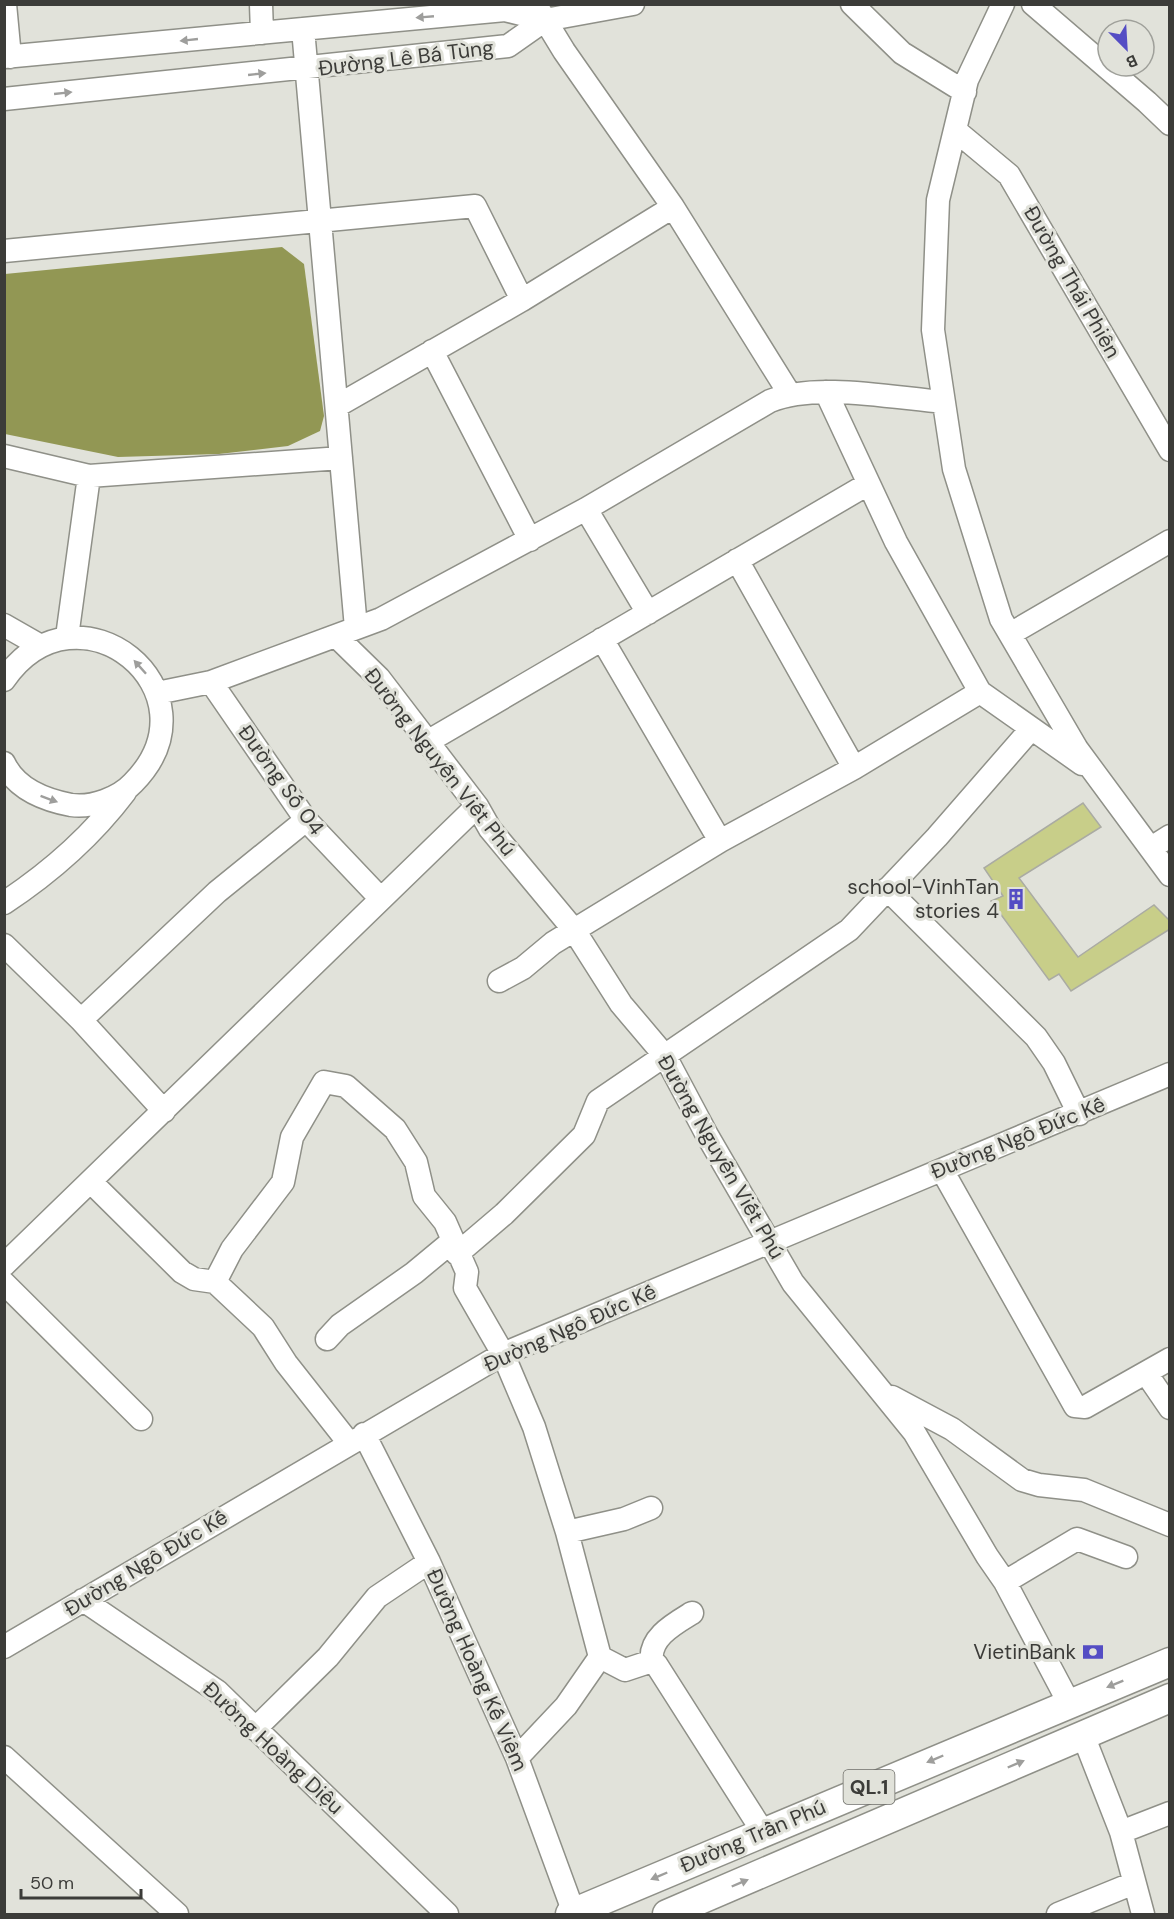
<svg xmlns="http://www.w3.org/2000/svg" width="1174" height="1919" viewBox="0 0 1174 1919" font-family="'DM Sans',sans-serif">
	<rect width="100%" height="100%" fill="#e1e2da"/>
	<path fill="#929754" d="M282 247 304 264 324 416 320 431 288 446 219 454 118 457 5 434V274Z"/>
	<path fill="#c8ce89" stroke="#aaaba3" stroke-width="1.5" d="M1083 803 1101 827 1019 878 1078 957 1154 905 1170 921V929L1071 991 1059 974 1049 980 991 901 1003 896 984 868Z"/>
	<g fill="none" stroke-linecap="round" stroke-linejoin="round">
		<defs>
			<path id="minor" d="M5 4 10 57
				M261 4 262 33
				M852 4 902 53 965 92
				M1003 4 967 80 938 200 933 330 954 469 1001 619 1077 749 1170 875
				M1033 4 1147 102 1170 124
				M539 10 564 51 673 207 789 393
				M303 29 356 628
				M4 57 505 10 545 20
				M4 99 508 46 545 20 633 4
				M955 130 1009 175 1170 450
				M4 251 475 206 522 300
				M432 351 530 540
				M826 392 896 542 980 692 1082 764
				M337 406 522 300 673 207
				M4 456 89 476 341 458
				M586 509 648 613
				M737 560 854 768
				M4 625 39 645
				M1010 634 1170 541
				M336 636 379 678 477 806 490 829 574 930 621 1004 665 1056 707 1135 793 1283 914 1432 987 1556 1005 1582 1069 1703
				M67 637 89 476
				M602 639 720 841
				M4 680C78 573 223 692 133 783 119 798 92 808 71 805 45 800 16 789 4 763
				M211 682 306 820 381 899
				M157 693 211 682 381 619 586 509 770 401C815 382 894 398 944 402
				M427 742 868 484
				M1151 848 1170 836
				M887 889 1036 1037 1054 1063 1079 1114
				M4 903C51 872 91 837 125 792
				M4 945 81 1020 164 1111
				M499 981 523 968 553 943 720 841 854 768 980 692
				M81 1020 217 892 306 820
				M942 1170 1075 1406 1085 1407 1170 1359
				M91 1182 182 1272 194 1279 215 1282 263 1327 286 1363 349 1443
				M4 1265 477 806
				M215 1282 232 1249 283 1182 292 1137 324 1082 346 1086 395 1129 416 1162 424 1196 445 1222 467 1272 465 1288 503 1354 534 1427 567 1532 600 1657 625 1670 649 1662 656 1664 763 1832
				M4 1283 141 1419
				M327 1339 340 1325 414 1273 449 1244 457 1254 504 1214 584 1135 598 1101 849 930 937 837 1031 729
				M1146 1373 1170 1408
				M892 1397 952 1429 1022 1480 1039 1485 1084 1490 1170 1525
				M364 1434 429 1562 517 1758 574 1913
				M567 1532 624 1519 651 1508
				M1005 1582 1077 1539 1126 1557
				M83 1600 217 1691 447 1914
				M4 1647 503 1354 1170 1074
				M652 1662C648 1638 674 1624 692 1613
				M255 1729 328 1657 377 1597 429 1562
				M1083 1735 1121 1832 1143 1914
				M4 1757 177 1914
				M517 1758 566 1706 600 1657
				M1121 1832 1170 1813
				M1058 1914 1134 1883"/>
			<path id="major" d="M570 1914 1170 1662
				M667 1914 1170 1698"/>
		</defs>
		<use href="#minor" stroke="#8f9088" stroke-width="25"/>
		<use href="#major" stroke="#8f9088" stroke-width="31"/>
		<use href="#minor" stroke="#fff" stroke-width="22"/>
		<use href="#major" stroke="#fff" stroke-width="28"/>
	</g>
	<defs><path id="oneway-solid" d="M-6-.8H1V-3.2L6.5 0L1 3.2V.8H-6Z" transform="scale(1.5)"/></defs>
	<g fill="#9e9e9c">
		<use href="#oneway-solid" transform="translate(425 17) rotate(175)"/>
		<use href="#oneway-solid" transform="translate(189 40) rotate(174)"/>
		<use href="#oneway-solid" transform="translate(257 74) rotate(-6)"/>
		<use href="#oneway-solid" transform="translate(63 93) rotate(-6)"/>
		<use href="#oneway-solid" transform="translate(140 667) rotate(-132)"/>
		<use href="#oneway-solid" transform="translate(49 799) rotate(20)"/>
		<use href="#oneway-solid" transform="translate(1115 1684) rotate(158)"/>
		<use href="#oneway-solid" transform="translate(935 1759) rotate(157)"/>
		<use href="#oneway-solid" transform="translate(1016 1764) rotate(-23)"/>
		<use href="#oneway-solid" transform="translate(659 1876) rotate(157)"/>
		<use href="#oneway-solid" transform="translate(740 1883) rotate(-23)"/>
	</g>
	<defs>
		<symbol id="building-bare" viewBox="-9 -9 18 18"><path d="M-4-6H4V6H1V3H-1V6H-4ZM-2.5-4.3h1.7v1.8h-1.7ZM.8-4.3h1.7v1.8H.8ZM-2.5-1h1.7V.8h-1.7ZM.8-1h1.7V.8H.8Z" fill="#544dc4" stroke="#e1e2da" stroke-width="2.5" paint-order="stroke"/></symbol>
		<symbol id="bank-bare" viewBox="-9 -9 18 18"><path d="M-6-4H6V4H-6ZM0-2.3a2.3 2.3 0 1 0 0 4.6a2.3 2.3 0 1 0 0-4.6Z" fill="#544dc4" stroke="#e1e2da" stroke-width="2.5" paint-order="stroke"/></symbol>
	</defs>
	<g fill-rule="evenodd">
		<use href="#building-bare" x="1001" y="884" width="30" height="30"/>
		<use href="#bank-bare" x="1078" y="1637" width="30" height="30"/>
	</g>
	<g text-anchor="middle" stroke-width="6" stroke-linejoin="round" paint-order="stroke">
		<rect fill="#e1e2da" stroke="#6e6e69" stroke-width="1.5" x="843.5" y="1770" width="51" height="34" rx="4.5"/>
		<g font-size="20" font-weight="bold" fill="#3c3c39">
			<text x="869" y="1794">QL.1</text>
		</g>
		<g font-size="21" fill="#3c3c39" stroke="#e1e2da">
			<text transform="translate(406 58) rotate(-7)" y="7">Đường Lê Bá Tùng</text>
			<text transform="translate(1072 282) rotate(60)" y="7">Đường Thái Phiên</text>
			<text transform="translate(440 762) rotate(52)" y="7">Đường Nguyễn Viết Phú</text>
			<text transform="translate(281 780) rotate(54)" y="7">Đường Số 04</text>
			<text transform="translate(1018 1138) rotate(-22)" y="7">Đường Ngô Đức Kế</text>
			<text transform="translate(721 1157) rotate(60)" y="7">Đường Nguyễn Viết Phú</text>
			<text transform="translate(570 1328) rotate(-24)" y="7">Đường Ngô Đức Kế</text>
			<text transform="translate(146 1563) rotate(-31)" y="7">Đường Ngô Đức Kế</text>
			<text transform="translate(477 1670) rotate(66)" y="7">Đường Hoàng Kế Viêm</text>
			<text transform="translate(273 1748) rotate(43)" y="7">Đường Hoàng Diệu</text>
			<text transform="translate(753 1836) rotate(-23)" y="7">Đường Trần Phú</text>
		</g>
		<g font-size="21" fill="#3c3c39" stroke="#e1e2da" text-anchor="end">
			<text x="999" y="894">school-VinhTan<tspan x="999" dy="24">stories 4</tspan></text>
			<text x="1076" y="1659">VietinBank</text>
		</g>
	</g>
	<rect width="1174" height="1919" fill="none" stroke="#3c3c39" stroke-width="12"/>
	<g transform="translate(1126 48) rotate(156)"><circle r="28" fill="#e1e2da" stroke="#9fa09a" stroke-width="1.5"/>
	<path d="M0-4.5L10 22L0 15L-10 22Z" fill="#544dc4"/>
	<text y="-9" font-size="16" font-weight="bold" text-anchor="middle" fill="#3c3c39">B</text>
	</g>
	<path d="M21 1889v9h120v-9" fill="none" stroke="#3c3c39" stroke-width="3"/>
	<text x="30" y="1889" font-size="18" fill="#3c3c39" stroke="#e1e2da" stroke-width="4.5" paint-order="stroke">50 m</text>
</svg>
